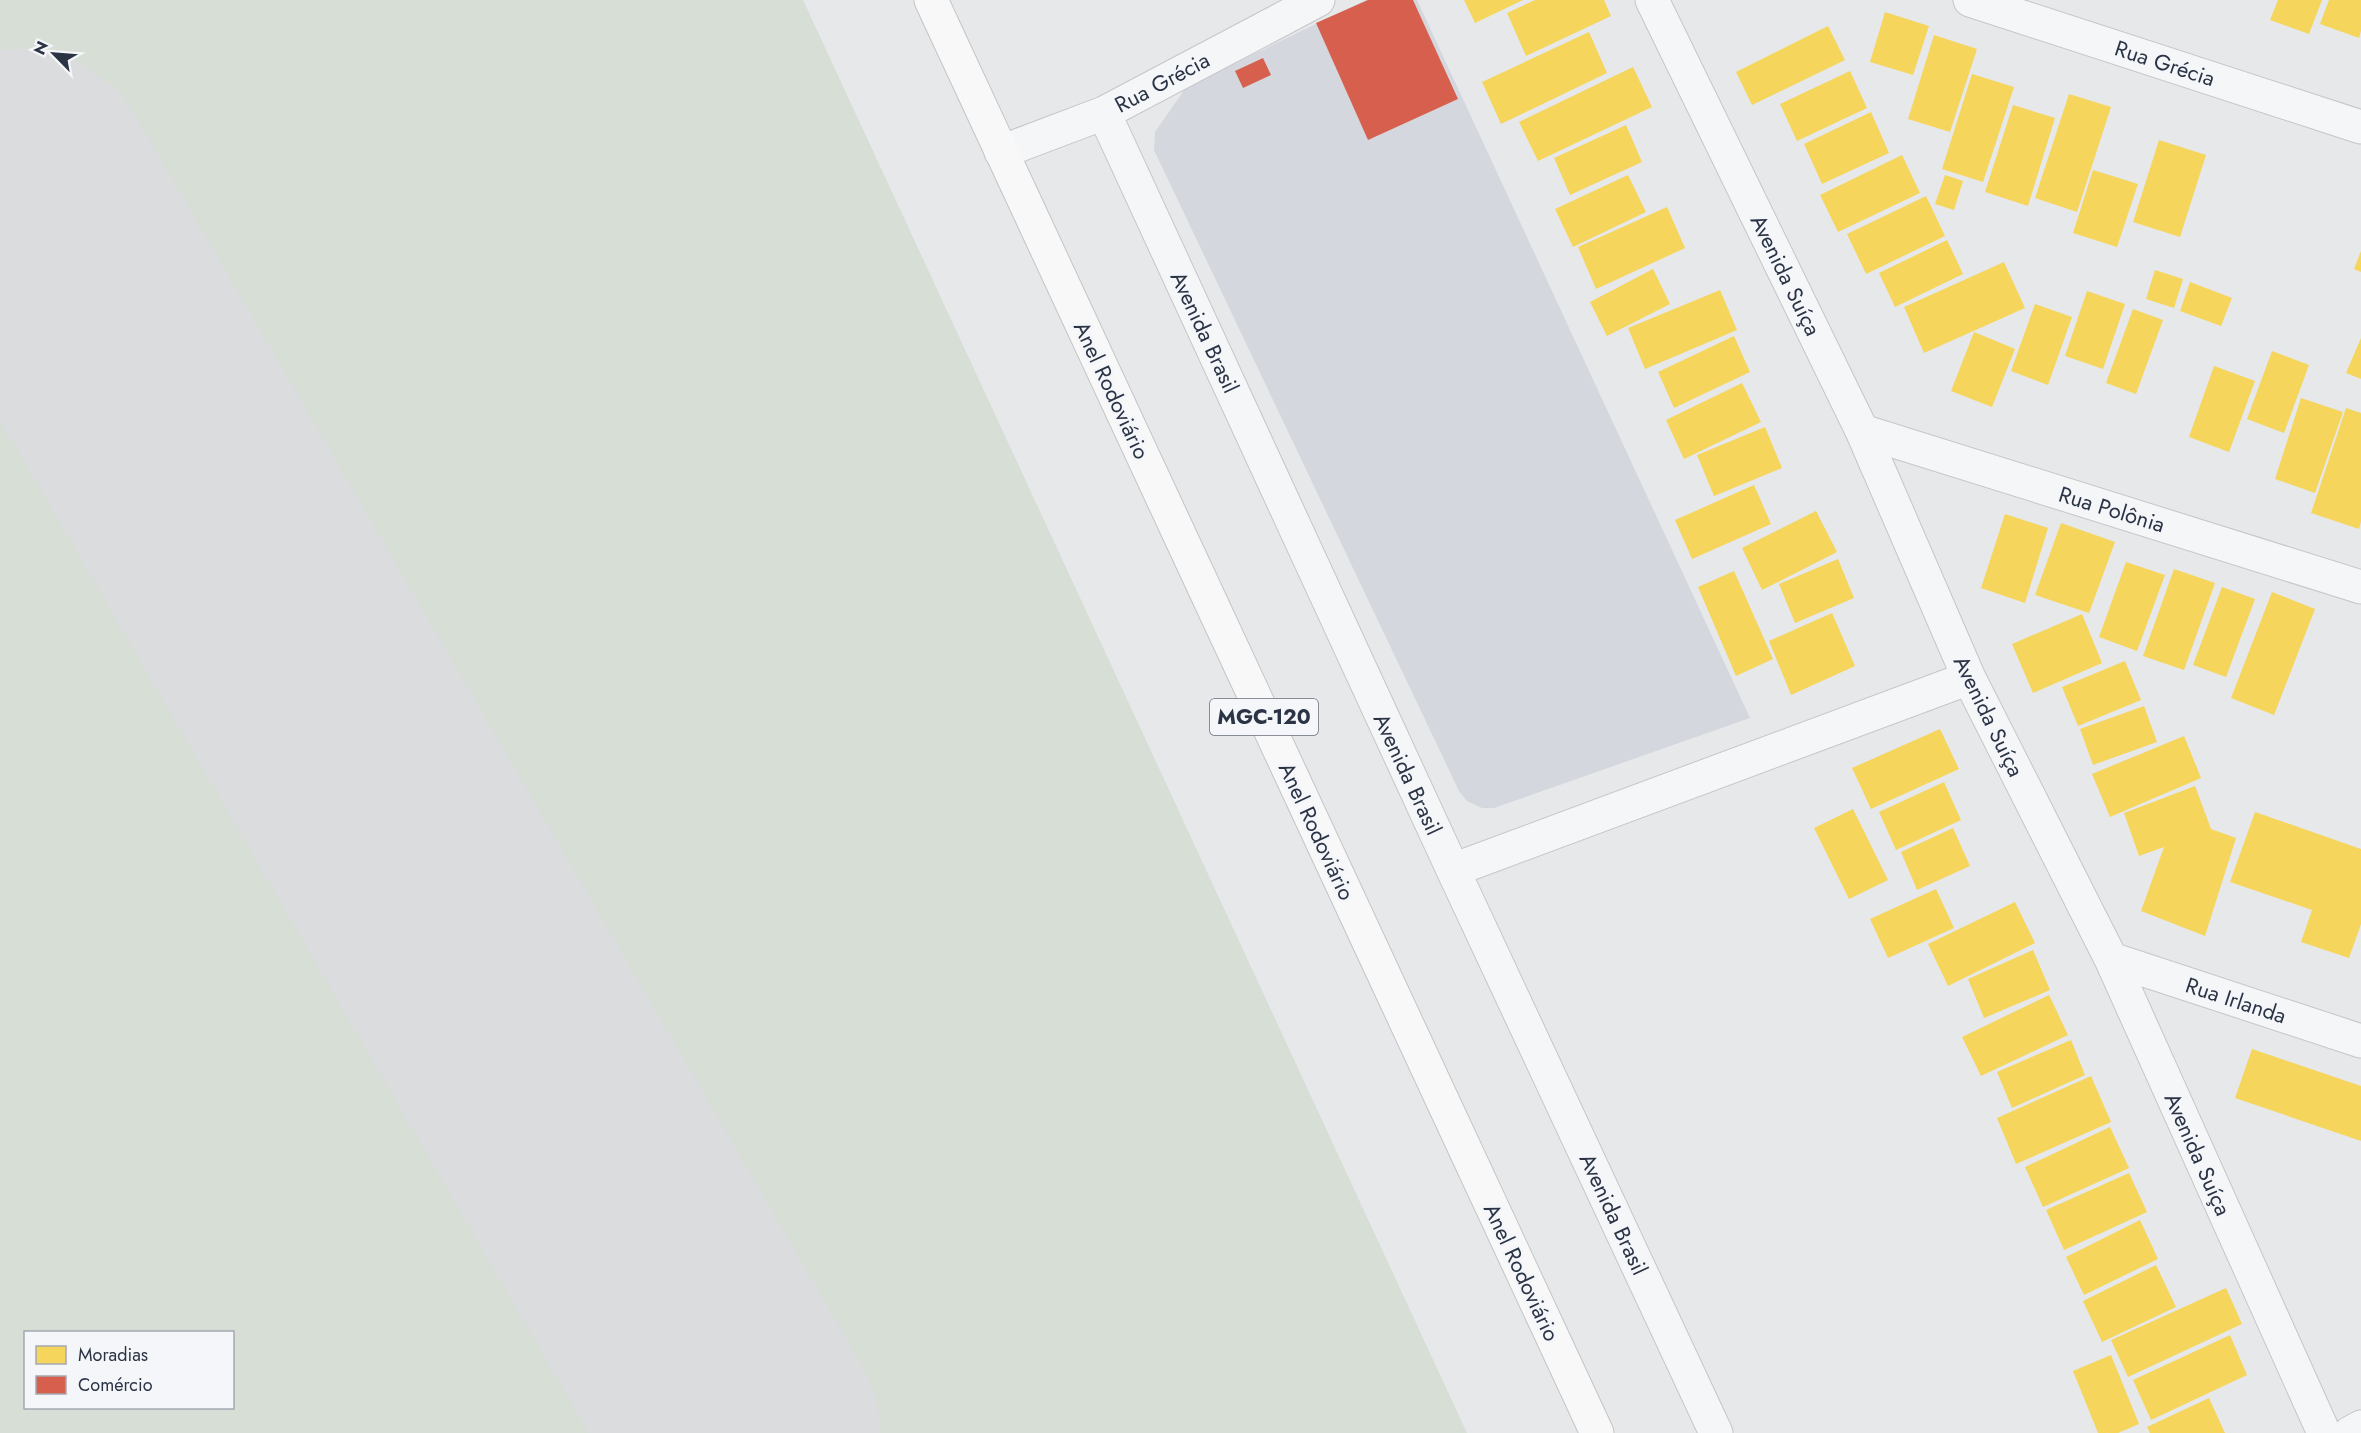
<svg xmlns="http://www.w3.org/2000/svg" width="2361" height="1433" viewBox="0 0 2361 1433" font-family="Jost,sans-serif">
	<rect width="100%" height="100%" fill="#e6e8ea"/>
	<path fill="#d4d7dd" d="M1366 0H1417L1750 718 1494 808H1482L1467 801 1459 791 1154 150 1155 132 1187 86Z"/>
	<path fill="#d6ded6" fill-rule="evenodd" d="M0 0H803L1467 1433H0ZM26 1332H232V1408H26Z"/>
	<path fill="#f6d55c" d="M1464 0H1523L1475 23Z
		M1535 0H1604L1611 16 1526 56 1507 13Z
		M2278 0H2322L2309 34 2270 20Z
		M2329 0H2361V31L2359 38 2320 24Z
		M1885 12 1929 26 1913 75 1870 62Z
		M1828 26 1845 60 1752 105 1736 72Z
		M1589 32 1607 73 1501 124 1482 82Z
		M1934 35 1977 49 1950 132 1908 119Z
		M1633 67 1652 107 1538 161 1519 122Z
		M1850 71 1867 108 1797 141 1780 104Z
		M1972 74 2014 87 1983 182 1942 169Z
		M2069 94 2111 107 2077 212 2035 198Z
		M2013 105 2055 118 2028 206 1985 192Z
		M1871 112 1889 153 1822 184 1804 144Z
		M1626 125 1642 162 1570 195 1554 158Z
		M2159 140 2206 155 2180 237 2133 222Z
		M1902 155 1920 193 1838 232 1820 195Z
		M2093 170 2138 184 2117 247 2073 233Z
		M1628 175 1646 212 1573 247 1555 209Z
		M1945 175 1963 181 1954 210 1935 204Z
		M1926 196 1945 236 1866 274 1847 234Z
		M1667 207 1685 248 1596 289 1578 247Z
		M1947 240 1963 274 1895 307 1879 273Z
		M2361 251V272L2354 269Z
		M2004 262 2025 308 1924 353 1904 307Z
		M1653 269 1670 304 1607 336 1590 302Z
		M2155 270 2183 279 2174 308 2146 299Z
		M2190 282 2232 298 2221 326 2180 311Z
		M1720 290 1737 330 1645 369 1628 328Z
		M2087 291 2125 304 2103 369 2065 356Z
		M2035 304 2072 317 2048 385 2011 371Z
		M2133 309 2163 320 2136 394 2106 383Z
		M1974 332 2015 349 1992 407 1951 391Z
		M1734 336 1750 372 1674 408 1658 372Z
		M2361 338V379L2346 373Z
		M2272 351 2309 365 2284 433 2247 419Z
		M2214 366 2255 381 2229 452 2189 437Z
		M1742 383 1761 422 1684 459 1666 420Z
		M2301 398 2343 412 2315 493 2275 479Z
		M2346 408 2361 413V522L2359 529 2311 513Z
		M1765 427 1782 468 1714 496 1697 455Z
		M1754 485 1771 524 1692 559 1675 520Z
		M1816 511 1837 552 1762 590 1742 548Z
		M2005 514 2048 528 2025 603 1981 588Z
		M2061 523 2115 542 2089 613 2035 595Z
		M1838 559 1854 598 1795 623 1779 584Z
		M2126 562 2165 575 2137 651 2099 637Z
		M2174 569 2215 583 2184 670 2143 656Z
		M1734 571 1773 659 1736 676 1698 587Z
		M2222 587 2255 599 2226 677 2193 665Z
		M2272 592 2315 609 2274 715 2231 698Z
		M1832 613 1855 666 1791 695 1769 641Z
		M2082 614 2102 663 2033 693 2012 644Z
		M2125 661 2141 700 2078 726 2062 687Z
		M2144 706 2157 742 2093 765 2080 729Z
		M1940 729 1959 769 1871 809 1852 768Z
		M2184 736 2201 778 2110 817 2092 774Z
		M1944 782 1961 820 1896 850 1879 812Z
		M2195 786 2211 829 2236 838 2205 936 2141 911 2164 847 2139 856 2124 813Z
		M1853 809 1888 880 1849 899 1814 828Z
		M2255 812 2361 849V924L2349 958 2301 942 2312 910 2230 882Z
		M1953 828 1970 866 1917 890 1901 852Z
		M1936 889 1954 928 1888 958 1870 919Z
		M2015 902 2035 943 1948 986 1928 944Z
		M2033 950 2050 990 1984 1018 1968 979Z
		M2049 995 2068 1035 1981 1076 1962 1037Z
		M2071 1040 2085 1075 2012 1108 1997 1072Z
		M2252 1049 2361 1086V1141L2235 1098Z
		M2091 1076 2111 1122 2016 1164 1997 1118Z
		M2110 1127 2129 1168 2043 1207 2025 1167Z
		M2129 1173 2147 1212 2064 1250 2046 1210Z
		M2140 1220 2158 1259 2084 1295 2066 1257Z
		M2156 1265 2176 1307 2102 1342 2083 1301Z
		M2226 1288 2242 1324 2128 1377 2111 1340Z
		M2230 1335 2247 1375 2151 1420 2133 1380Z
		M2111 1355 2139 1424 2118 1433H2098L2073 1371Z
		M2209 1398 2225 1433H2150L2147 1427Z"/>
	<path fill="#d6604d" d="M1368 0H1413L1458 99 1368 140 1316 23Z
		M1263 58 1271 75 1243 88 1235 71Z"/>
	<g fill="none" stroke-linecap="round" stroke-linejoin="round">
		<path stroke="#dadcde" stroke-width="270" d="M19 184 745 1433"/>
		<defs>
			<path id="minor" d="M1652 0 1862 431 1969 678 2111 959 2324 1433
				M1970 0 2361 127
				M1104 113 1453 870 1716 1433
				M1001 152 1104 113 1318 0
				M1862 431 2361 587
				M1453 870 1969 678
				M2111 959 2361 1041
				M2350 1433 2361 1427"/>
			<path id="major" d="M931 0 1597 1433"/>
		</defs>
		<use href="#minor" stroke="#c4c6c8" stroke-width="35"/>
		<use href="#major" stroke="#c2c5c8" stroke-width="35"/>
		<use href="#minor" stroke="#f5f6f7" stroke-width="33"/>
		<use href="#major" stroke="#f8f8f8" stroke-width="33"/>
	</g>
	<g text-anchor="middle" stroke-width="6" stroke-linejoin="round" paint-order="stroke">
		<rect fill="#f4f6f9" stroke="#676e7b" stroke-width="1.5" x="1210" y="699" width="108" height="36" rx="4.5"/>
		<g font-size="21" font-weight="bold" fill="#2b3445">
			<text x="1264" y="724">MGC-120</text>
		</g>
		<g font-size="22" fill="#2b3445" stroke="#f4f6f9">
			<text transform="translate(2165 63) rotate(18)" y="8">Rua Grécia</text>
			<text transform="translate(1162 82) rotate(-28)" y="8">Rua Grécia</text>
			<text transform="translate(1786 275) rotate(64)" y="8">Avenida Suíça</text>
			<text transform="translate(1205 332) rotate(65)" y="8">Avenida Brasil</text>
			<text transform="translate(1112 390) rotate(65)" y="8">Anel Rodoviário</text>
			<text transform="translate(2112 509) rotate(17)" y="8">Rua Polônia</text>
			<text transform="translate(1989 716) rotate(64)" y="8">Avenida Suíça</text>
			<text transform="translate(1408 774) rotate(65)" y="8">Avenida Brasil</text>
			<text transform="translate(1317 831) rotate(65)" y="8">Anel Rodoviário</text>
			<text transform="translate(2236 1000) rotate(18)" y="8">Rua Irlanda</text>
			<text transform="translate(2198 1154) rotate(66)" y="8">Avenida Suíça</text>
			<text transform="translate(1614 1214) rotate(65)" y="8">Avenida Brasil</text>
			<text transform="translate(1522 1272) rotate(65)" y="8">Anel Rodoviário</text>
		</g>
	</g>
	<rect x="24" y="1331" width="210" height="78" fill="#f4f6f9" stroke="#a4a8b1" stroke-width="1.5"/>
	<rect x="36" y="1346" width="30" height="18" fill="#f6d55c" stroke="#a4a8b1" stroke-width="1.5"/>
	<text x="78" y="1361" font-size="18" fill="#2b3445">Moradias</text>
	<rect x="36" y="1376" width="30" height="18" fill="#d6604d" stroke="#a4a8b1" stroke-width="1.5"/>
	<text x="78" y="1391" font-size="18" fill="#2b3445">Comércio</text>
	<g transform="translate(54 54) rotate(295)" stroke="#f4f6f9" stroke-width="4.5" paint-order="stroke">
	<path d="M0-4.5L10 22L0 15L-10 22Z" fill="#2b3445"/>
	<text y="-9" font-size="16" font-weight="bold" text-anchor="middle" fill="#2b3445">N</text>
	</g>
</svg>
